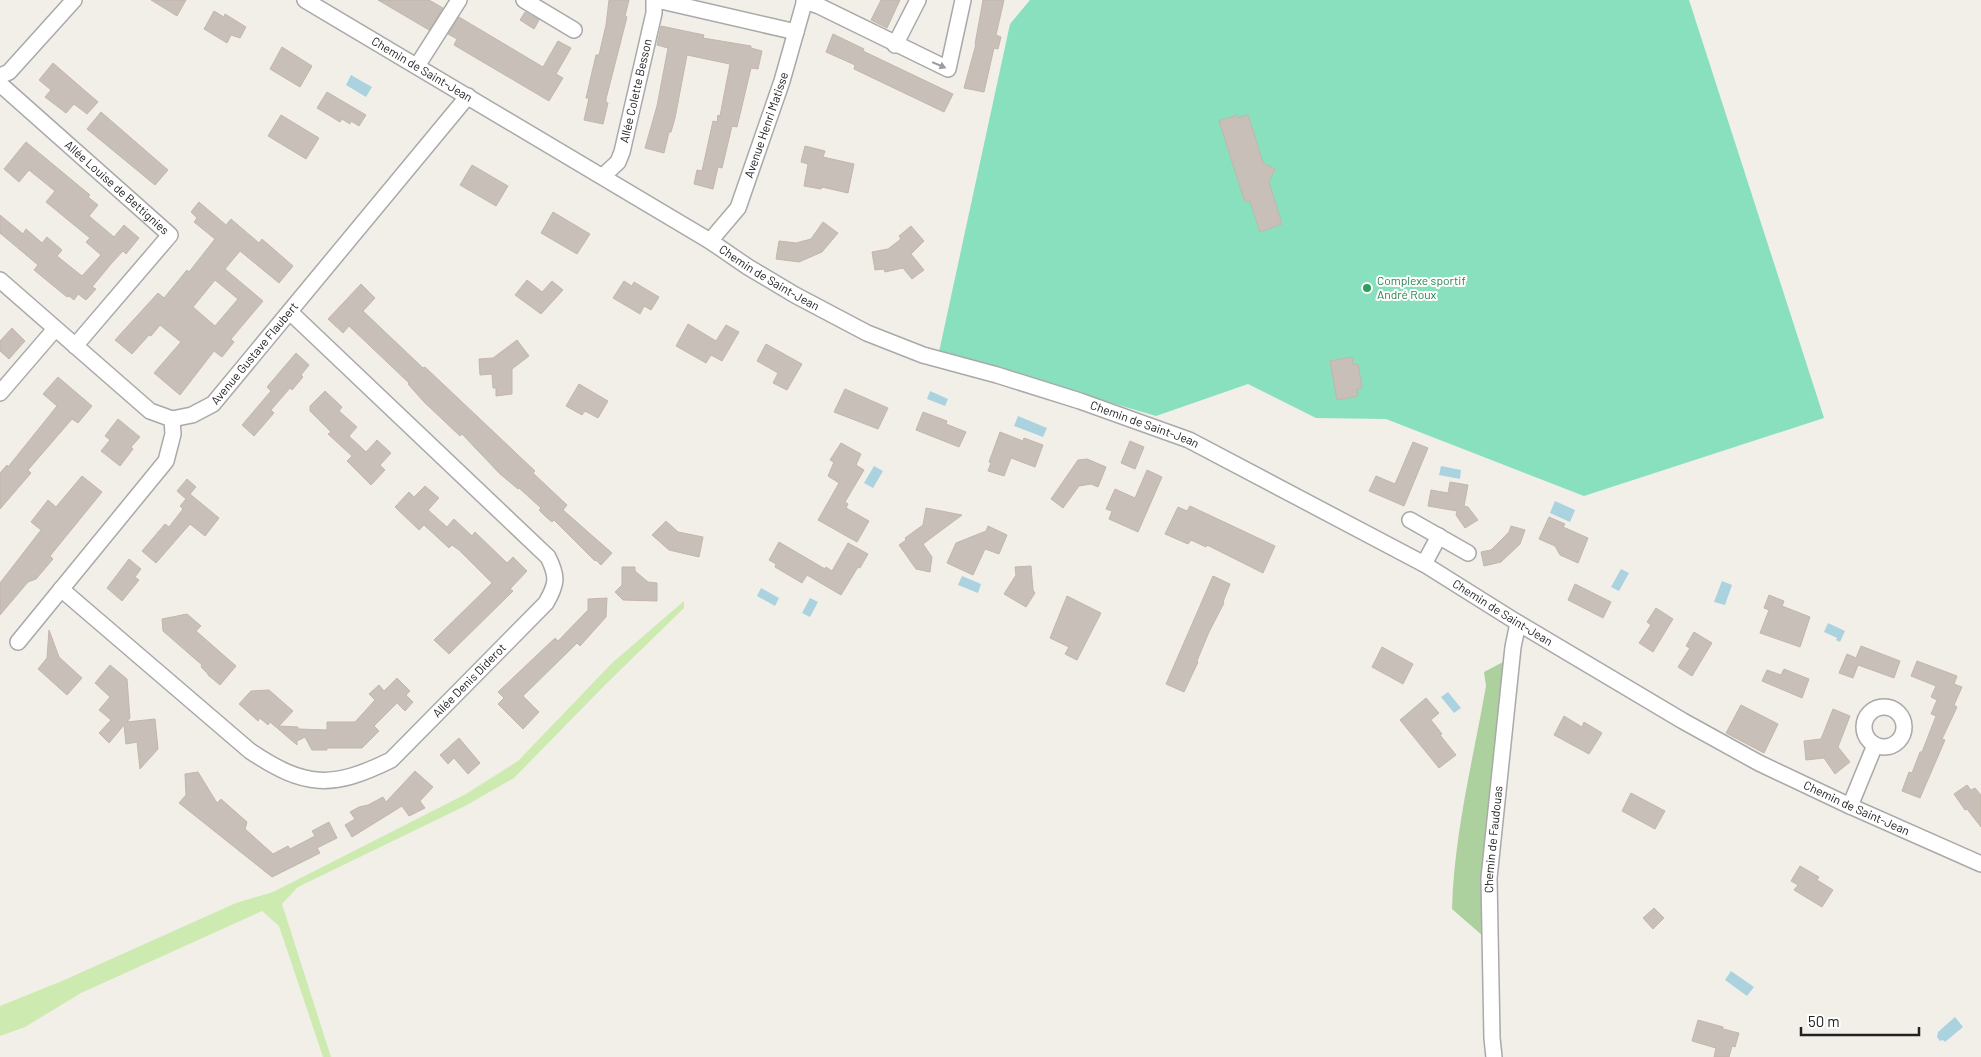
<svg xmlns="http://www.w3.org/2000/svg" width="1981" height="1057" viewBox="0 0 1981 1057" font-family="Barlow,sans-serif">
	<rect width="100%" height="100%" fill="#f2efe9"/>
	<path fill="#cdebb0" d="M684 601V608L605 685 514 778 465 806 298 887 282 904 331 1057H323L279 926 262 911 81 993 25 1027 0 1036V1006L62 981 236 903 273 892 466 794 518 761 612 663Z"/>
	<path fill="#add19e" d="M1505 661 1488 818 1483 936 1452 909C1454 834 1473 760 1486 686L1484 672Z"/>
	<path fill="#88e0be" d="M1030 0H1689L1824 418 1584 496 1386 419 1316 418 1248 384 1156 416 939 352 1010 24Z"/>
	<path fill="#aad3df" d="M351 75 372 87 366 97 346 85Z
		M930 391 948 399 945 406 927 399Z
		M1018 416 1047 428 1043 437 1014 426Z
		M874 466 883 471 873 488 864 483Z
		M1441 466 1461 470 1460 479 1439 475Z
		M1555 501 1575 510 1570 522 1550 513Z
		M1621 569 1629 573 1619 591 1611 587Z
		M962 576 981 584 978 593 958 585Z
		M1722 581 1732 585 1725 605 1714 602Z
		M761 588 779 598 775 606 757 596Z
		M810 598 818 602 810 617 802 613Z
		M1828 623 1845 631 1840 642 1836 640 1837 638 1824 632Z
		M1448 692 1461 708 1454 713 1441 697Z
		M1731 971 1754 987 1747 996 1725 980Z
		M1955 1017 1963 1027 1945 1042 1943 1040 1940 1041 1937 1037 1938 1032Z"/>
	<path fill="#c7bfb8" stroke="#c4b6ab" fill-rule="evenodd" d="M151 0H186L177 16Z
		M378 0H429L443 8 429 30Z
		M609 0H629L625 16 627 17 606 99V102L608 103 603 124 584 120 589 98H586L596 55H599L606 25Z
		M881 0H900L887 28 871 20Z
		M983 0H1004L996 35 1001 37 998 49 994 48 984 92 964 88 976 44H975Z
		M214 11 224 17 225 14 246 27 240 38 231 35 227 43 204 29Z
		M525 12 539 20 534 29 520 20Z
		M459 17 543 67 558 41 571 48 556 74 563 78 549 101 454 45 457 39 448 34Z
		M661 26 704 35 703 38 751 46V48L762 51 758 69 751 68 737 127 732 126 722 168 718 167 713 189 694 184 697 170 702 171 713 121 717 122 718 115 720 116 730 64 687 55 675 118 671 132H669L664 153 645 148 657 106 668 48 657 45Z
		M833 34 864 49 863 51 953 94 944 112 854 69 855 65 826 52Z
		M282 47 312 66 300 87 270 69Z
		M53 63 98 102 87 114 74 104 66 113 45 97 51 90 39 80Z
		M327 92 366 115 359 126 351 121 350 124 342 119 340 122 317 108Z
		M101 112 168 170 155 185 87 129Z
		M281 115 319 138 306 159 268 136Z
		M1237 115 1238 118 1248 115 1263 163 1275 169 1269 182 1282 224 1260 232 1250 201 1245 202 1219 121Z
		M26 142 90 195 88 197 98 205 89 216 114 237 124 225 139 238 126 254 123 251 111 264 92 287 96 289 86 300 78 294 74 300 69 296 67 297 34 270 38 265 0 233V215L23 234 26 229 42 243 47 237 62 250 57 256 82 276 101 255 86 242 90 238 46 202 55 191 29 170 19 182 4 169Z
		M805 146 825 151 823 157 854 164 848 193 822 187 821 189 804 186 808 164 801 162Z
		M472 165 508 186 496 206 460 185Z
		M199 202 226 225 231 219 259 243 262 239 293 266 279 283 240 251 225 269 263 301 231 339 234 342 222 357 214 351 180 395 154 373 181 342 160 325 151 336 149 335 132 354 115 340 158 293 164 298 187 270 189 272 215 239 194 222 197 218 191 212ZM215 280 238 299 215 326 193 307Z
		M553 212 590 234 577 254 541 233Z
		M823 222 838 233 822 252 799 262 776 259 779 241 796 243 811 239Z
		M911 226 924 241 911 254 924 270 912 279 903 268 885 272 884 269 875 270 872 252 888 249 901 239 899 236Z
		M527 280 542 292 552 281 563 290 541 314 515 295Z
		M624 281 632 286 634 282 659 297 651 310 644 306 640 314 613 298Z
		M361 284 375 298 363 311 423 368 425 367 535 471 533 473 567 505 563 510 612 553 601 565 596 560 595 561 554 520 552 522 546 517 539 510 541 508 519 488 518 489 500 474 462 434 460 436 424 402 408 384 409 383 349 326 343 333 328 319Z
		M688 324 716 341 726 325 739 332 722 361 711 355 706 363 676 346Z
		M12 328 25 341 9 359 0 351V341Z
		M517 340 529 356 512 369V394L496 396V388H493L492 374 480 375 479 359 493 358Z
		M766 344 802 364 787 390 773 383 778 373 757 361Z
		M296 353 309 365 301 375 303 377 292 390 290 388 271 410 274 413 254 436 242 425 271 391 267 387Z
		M1352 357 1353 365 1358 364 1362 388 1357 389 1358 396 1337 400 1330 361Z
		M58 377 92 406 78 423 72 419 28 470 31 473 0 509V473L7 465 8 467 57 406 43 394Z
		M579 384 608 401 598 418 585 411 582 415 566 406Z
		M845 389 888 408 878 429 834 412Z
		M325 391 342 407 339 411 357 427 349 436 366 452 377 440 391 453 380 465 385 470 371 485 347 461 352 456 328 434 331 432 310 411V406Z
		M923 412 947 421 946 424 966 432 959 447 916 430Z
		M118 419 140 437 131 447 133 449 120 466 101 451 110 440 105 436Z
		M1000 432 1023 441 1024 438 1043 445 1035 467 1011 458 1004 476 988 471 991 463 989 462Z
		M1130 441 1144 447 1135 469 1121 463Z
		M1413 442 1428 448 1404 506 1369 491 1376 476 1395 484Z
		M841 443 861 454 856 465 864 470 845 502 848 504 846 508 869 521 857 542 818 520 839 483 828 476 834 462 830 460Z
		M1087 459 1106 467 1098 487 1091 484 1079 486 1063 508 1051 499 1078 460Z
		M1147 470 1162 477 1138 532 1109 519 1112 511 1106 509 1115 489 1135 498Z
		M82 476 102 492 50 556 53 559 36 579 28 582 0 615V583L41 530 31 522 48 500 56 507Z
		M187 479 196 487 190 494 219 518 205 536 190 524 156 563 142 551 165 524 169 527 183 509 180 506 186 499 177 491Z
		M1450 482 1468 485 1464 506 1468 507 1478 520 1465 528 1456 515 1457 511 1428 506 1431 490 1448 493Z
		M425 486 439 498 428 510 447 527 454 519 472 536 475 532 507 563 513 557 527 571 510 589 513 591 449 654 434 640 492 583 459 550 452 545 449 548 424 525 419 530 395 507 409 492 414 497Z
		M1190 506 1275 546 1263 573 1207 545 1206 547 1191 540 1188 544 1165 534 1178 507 1187 511Z
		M926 508 962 515 923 544 932 557 930 572 916 569 899 545 906 540 905 538 923 525Z
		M1549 517 1565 524 1563 527 1588 538 1578 563 1560 555 1555 546 1539 539Z
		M666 521 678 532 703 537 699 557 669 550 652 535Z
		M988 526 1007 535 999 554 985 549 973 575 947 563 956 543 986 531Z
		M1511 526 1525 530 1520 544 1501 562 1484 566 1481 552 1491 550 1509 532Z
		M779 542 825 569 826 567 832 571 848 543 868 554 860 568 858 567 841 595 807 575 802 583 775 567 776 564 769 560Z
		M129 559 141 569 135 577 139 580 122 601 107 588Z
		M1031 566 1033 590 1035 593 1026 607 1004 594 1016 575 1015 567Z
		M622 567H635V571L648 582 657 583V601L623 600 615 592 622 585Z
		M1213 576 1230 584 1223 602 1224 603 1209 632 1197 661 1198 662 1184 692 1166 684Z
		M1575 584 1611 602 1603 618 1568 600Z
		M1769 595 1784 601 1782 606 1810 617 1800 647 1760 633 1769 610 1764 608Z
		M1067 596 1101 613 1077 660 1065 654 1069 647 1050 638Z
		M607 598 606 617 580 646 577 643 523 696 539 712 523 729 498 704 504 698 498 692 555 638 558 641 588 610V599Z
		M1656 608 1673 619 1653 652 1639 643 1651 625 1647 622Z
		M187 614 201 626 196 631 236 666 220 685 208 675V674L201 667 202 665 163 631 162 619Z
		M49 630 59 657 82 678 67 695 38 669 47 658Z
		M1694 632 1712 643 1692 676 1678 667 1690 648 1686 646Z
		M1861 646 1900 661 1894 678 1858 665 1853 678 1839 673 1847 654 1856 658Z
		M1382 647 1413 664 1403 684 1372 667Z
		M1917 661 1957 676 1954 684 1962 687 1954 705 1957 707 1942 739 1945 740 1939 754 1920 798 1902 791 1909 772 1912 773 1920 752H1922L1936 716 1931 714 1937 700 1931 697 1936 686 1911 676Z
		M110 665 127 679 130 718 127 722 155 719 158 749 140 769 137 742 126 744 124 725 109 743 99 733 111 720 99 710 110 697 95 683Z
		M1784 669 1809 679 1802 698 1762 681 1767 670 1781 675Z
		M397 678 410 691 406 695 413 702 405 711 397 703 374 726 379 731 362 748H327V750H312L305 737 297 741V745L270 722 268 725 260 718 258 721 239 704 251 691 269 690 293 711 279 726 298 727V729L327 730V722H355L375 700 369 694 379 685 384 691Z
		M1426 698 1439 713 1431 720 1442 734 1440 735 1456 755 1439 768 1400 720Z
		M1741 705 1778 724 1764 753 1726 733Z
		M1833 709 1850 716 1838 747 1850 762 1835 774 1824 758 1806 760 1804 741 1821 739Z
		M1564 716 1582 727 1584 722 1602 733 1589 754 1554 735Z
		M459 738 480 763 468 774 454 758 448 764 440 755Z
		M415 771 433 787 420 801 425 808 409 816 402 806 352 837 345 825 355 819 350 812 359 807 368 805 383 797 386 802Z
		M198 772 217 803 221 799 247 822 245 829 273 854 288 846 290 849 315 836 312 831 329 822 337 838 317 848 320 853 272 877 179 803 186 795 185 774Z
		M1967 785 1971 790 1975 788 1981 795V827L1967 809 1965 810 1954 794Z
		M1631 793 1665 811 1655 829 1622 811Z
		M1800 866 1819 877 1817 880 1833 890 1822 907 1794 890 1798 885 1791 881Z
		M1654 908 1664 918 1653 929 1643 918Z
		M1698 1020 1723 1027V1029L1739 1033 1735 1047 1732 1046 1729 1057H1714L1716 1048 1692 1041Z"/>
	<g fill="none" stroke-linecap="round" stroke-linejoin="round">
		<defs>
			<g id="minor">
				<path id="s1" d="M305 0 710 241 748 267 795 295 867 333 923 355 997 375 1080 401 1189 440 1424 564 1518 623 1683 721 1759 763 1850 806 1981 864"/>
				<path d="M524 0 574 30"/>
				<path d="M657 0 796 32"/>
				<path d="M804 1 819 6 948 69 963 0"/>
				<path d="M895 45 918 0"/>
				<path d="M417 66 459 0"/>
				<path d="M0 76 9 72 74 0"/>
				<path id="s2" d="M0 84 170 235 75 346"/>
				<path id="s3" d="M603 176 618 162 622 152 654 13V0"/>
				<path id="s4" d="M710 241 738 208 782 81 805 0"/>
				<path id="s5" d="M0 280 150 411 172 419 192 415 213 404 468 96"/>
				<path d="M0 393 55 329"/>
				<path d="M1410 520 1468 553"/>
				<path d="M1424 564 1439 536"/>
				<path id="s6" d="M61 589 250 751C305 788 332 789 391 760L546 603C557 584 558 577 548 557L290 312"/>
				<path d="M18 642 166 461 173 434 172 419"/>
				<circle cx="1884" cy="727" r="20"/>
				<path d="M1850 806 1875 745"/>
				<path id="s7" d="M1494 1057 1492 1038 1489 878 1513 647 1518 623"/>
			</g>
		</defs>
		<use href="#minor" stroke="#a9a9a9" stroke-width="18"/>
		<use href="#minor" stroke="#fff" stroke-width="15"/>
	</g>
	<defs><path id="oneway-solid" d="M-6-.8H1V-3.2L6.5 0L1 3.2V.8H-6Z" transform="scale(1.25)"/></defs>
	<use fill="#9c9c9c" href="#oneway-solid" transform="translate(939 65) rotate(23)"/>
	<circle fill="#2e9e5b" stroke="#fff" stroke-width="2" cx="1367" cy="288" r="5"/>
	<g text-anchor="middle" stroke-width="4" stroke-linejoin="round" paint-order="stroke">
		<g font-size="12" fill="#222" stroke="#fff">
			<text dy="4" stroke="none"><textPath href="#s1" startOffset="136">Chemin de Saint-Jean</textPath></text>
			<text dy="4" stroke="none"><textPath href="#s3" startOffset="94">Allée Colette Besson</textPath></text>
			<text dy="4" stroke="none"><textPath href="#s4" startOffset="131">Avenue Henri Matisse</textPath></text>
			<text dy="4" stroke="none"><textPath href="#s2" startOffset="156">Allée Louise de Bettignies</textPath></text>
			<text dy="4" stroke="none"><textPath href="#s1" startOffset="541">Chemin de Saint-Jean</textPath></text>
			<text dy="4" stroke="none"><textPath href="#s5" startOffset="332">Avenue Gustave Flaubert</textPath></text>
			<text dy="4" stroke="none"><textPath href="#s1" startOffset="946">Chemin de Saint-Jean</textPath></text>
			<text dy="4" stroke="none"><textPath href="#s1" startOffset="1351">Chemin de Saint-Jean</textPath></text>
			<text dy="4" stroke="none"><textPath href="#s6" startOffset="512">Allée Denis Diderot</textPath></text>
			<text dy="4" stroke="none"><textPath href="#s1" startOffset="1756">Chemin de Saint-Jean</textPath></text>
			<text dy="4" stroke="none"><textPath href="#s7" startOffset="218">Chemin de Faudouas</textPath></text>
		</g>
		<g font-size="12" fill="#27864d" stroke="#fff" text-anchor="start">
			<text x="1377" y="285">Complexe sportif<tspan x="1377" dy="14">André Roux</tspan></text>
		</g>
	</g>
	<path d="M1801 1027v8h118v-8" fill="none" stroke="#222222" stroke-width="2.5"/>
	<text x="1808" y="1027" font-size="15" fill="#222222" stroke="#ffffff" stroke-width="4" paint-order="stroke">50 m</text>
</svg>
